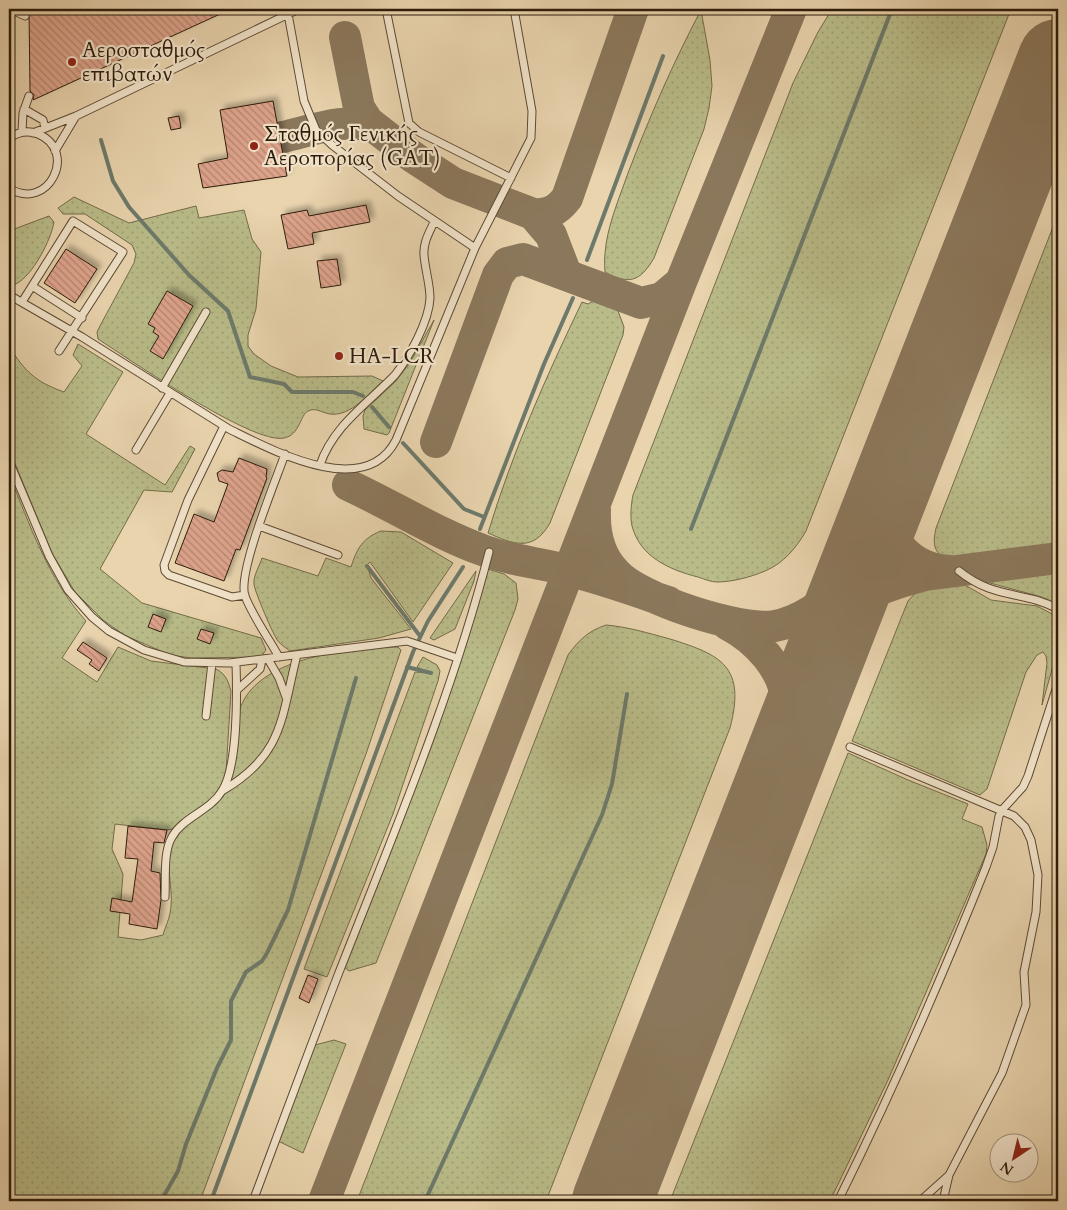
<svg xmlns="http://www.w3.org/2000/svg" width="1067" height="1210" viewBox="0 0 1067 1210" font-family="Cardo,serif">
	<defs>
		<pattern id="grass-dots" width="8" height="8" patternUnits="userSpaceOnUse" patternTransform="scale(1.25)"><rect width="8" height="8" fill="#b9bc89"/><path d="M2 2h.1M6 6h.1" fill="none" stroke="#9fa175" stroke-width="1.8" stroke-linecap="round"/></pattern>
		<pattern id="building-back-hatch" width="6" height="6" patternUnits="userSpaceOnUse" patternTransform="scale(1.25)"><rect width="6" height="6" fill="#dda38b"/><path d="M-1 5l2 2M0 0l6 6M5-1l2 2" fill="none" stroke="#b48470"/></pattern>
		<filter id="shadow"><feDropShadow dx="4.5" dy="-4.5" stdDeviation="2.5" flood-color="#0004"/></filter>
	</defs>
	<rect width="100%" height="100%" fill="#e9d4ae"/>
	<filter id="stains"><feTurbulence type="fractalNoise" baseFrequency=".004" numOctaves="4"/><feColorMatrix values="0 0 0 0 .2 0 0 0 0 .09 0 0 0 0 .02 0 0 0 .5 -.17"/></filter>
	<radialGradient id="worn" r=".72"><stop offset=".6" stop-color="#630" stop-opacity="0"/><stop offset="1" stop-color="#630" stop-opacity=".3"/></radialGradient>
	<path fill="url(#grass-dots)" stroke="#736c4a" d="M832 9H1011L806 531C796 548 784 563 765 571 751 577 732 582 717 582 711 582 704 579 698 577 670 570 640 557 632 526 630 516 631 505 633 495L793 83 818 32Z
		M701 10 710 60 712 86 709 108 704 129 654 258C640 282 629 285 605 272 602 237 617 205 628 173 650 116 673 63 701 10Z
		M74 197 129 223 196 206 199 218 244 210 252 239 261 252 256 309 248 335V346L254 354 271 366 298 377 372 376 383 381C369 393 351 417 330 414 322 413 316 407 308 411 300 415 300 435 284 438 253 445 129 359 98 339L97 332 101 324 134 263 136 254 132 245 85 214H63L58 208Z
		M1058 214V547L952 560C934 555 932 546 936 528Z
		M49 216 54 222C51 240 33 275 16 284L9 283V231Z
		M595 300 618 311 624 327 623 335 550 523C533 553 513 544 488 533 512 453 546 377 582 302L588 304Z
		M434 320 389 433 387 435 364 429 363 416 365 410 396 381 409 364Z
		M78 344 123 372 86 434 165 485 190 446 195 449 172 492 144 490 100 569 142 603 261 638 266 650 261 657 191 658 170 655 124 635 103 620 75 592 52 553 9 449V346C25 372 36 382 64 392L82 366 73 355Z
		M9 474C30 525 48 579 86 621L62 658 97 682 118 647 151 661 216 669C226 674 228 681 231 691L226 773C219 799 194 815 172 829L167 830 115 824 112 849 123 874 118 937 141 940 163 935C165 927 169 920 170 913 175 890 163 863 173 841 185 815 221 810 230 781 238 757 231 729 241 706 261 656 352 648 398 647L401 650 366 754 200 1201H9Z
		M381 531 401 532 453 563 413 622 370 562 367 565 371 578 411 629 379 638 290 651C286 648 281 645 278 641 274 637 254 590 254 584 253 576 260 565 262 558L318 576 326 558 351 567C357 548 363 538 381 531Z
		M488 569 504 574 516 583 518 599 515 610 376 963 349 971 345 968C397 837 449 705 488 569Z
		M1058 569V604L1042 597 975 579Z
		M476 571 474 581 455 629 434 640 430 638Z
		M958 581 991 600 1037 606 1058 617V648L1042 705 1047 663 1046 656 1043 652 1037 655 1026 672 987 789 980 795 852 741 908 601 920 588Z
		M606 625C628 627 648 633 670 639 722 655 746 667 730 728L546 1201H357L568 655C579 640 588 631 606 625Z
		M423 657 437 665 440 671 438 681 393 814 327 977 304 969 415 672 430 673 417 667Z
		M848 753 908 780 968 804 962 819 982 827 987 845 986 854 888 1080 830 1201H670Z
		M334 1040 346 1044 303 1153 278 1141 315 1045Z"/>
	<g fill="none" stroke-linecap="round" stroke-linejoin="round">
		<path stroke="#6d7a6b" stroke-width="4" d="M101 140 113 181 129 207 189 275 228 311 250 377 284 384 292 392H353L363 396
			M587 260 663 56
			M372 407 389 427
			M403 443 464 509 484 517
			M480 529 544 364 573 298
			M691 529 892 9
			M367 566 420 636
			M407 667 431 673
			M161 1201 178 1171 186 1144 217 1068 231 1040V1001L246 972 262 961 267 953 288 910 356 678
			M211 1201 413 652 428 621 463 567
			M425 1201 602 815 612 784 627 694"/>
		<path stroke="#8b785c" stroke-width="32" d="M345 37 359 108 368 122 413 157 453 183 533 214 551 235 566 274
			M283 137C311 131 347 116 374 128
			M533 214C548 215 557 211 567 198L633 9
			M436 442 498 275 507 263 523 259 641 303 662 298 681 282
			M348 485C394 506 437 534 485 551 513 561 542 563 570 571 603 579 636 591 668 602
			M887 498C879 537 912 570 950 571
			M595 510C594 534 599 556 616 573 639 599 741 632 775 626 807 620 830 597 856 578
			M727 624C756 639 785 669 787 704 787 725 783 748 781 769
			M837 625C859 592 889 585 925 575L1058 558
			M324 1201 681 282 791 9"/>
		<path stroke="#8b785c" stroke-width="80" d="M612 1201 1058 59"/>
	</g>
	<path fill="url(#building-back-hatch)" stroke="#2d1c0a" filter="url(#shadow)" d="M29 9H231L33 100 34 95 30 91Z
		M273 101 287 176 203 188 198 164 228 158 220 110Z
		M179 116 181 128 171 130 168 118Z
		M366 205 370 222 312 233 314 244 288 249 281 215 307 210 309 216Z
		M66 249 97 269 75 303 44 283Z
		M337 259 341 285 321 288 317 261Z
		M167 291 193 306 163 359 150 351 159 336 153 332 155 328 148 324Z
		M239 458 267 469 266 477 267 478 240 550 236 549 224 581 175 563 194 514 214 522 228 484 219 481 217 473 222 470 233 472Z
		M153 614 166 619 161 632 148 627Z
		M201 629 214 633 210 644 197 639Z
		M83 642 107 658 99 671 89 664 92 660 77 650Z
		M128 826 167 830 164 843 154 842 151 871 160 873 161 900 157 929 129 924 130 914 110 911 112 898 132 902 138 859 125 858Z
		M308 975 318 979 309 1003 299 998Z"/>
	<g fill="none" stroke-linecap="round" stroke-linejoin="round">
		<defs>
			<path id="service" d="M10 9 25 16
				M386 9 409 123 419 132 511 178
				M288 14 304 101 316 130 332 145 398 196 475 248
				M24 109 43 120 45 128
				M22 132 23 113 29 96
				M33 133 76 116 299 9
				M9 138C18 132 28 130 38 134 79 151 48 213 9 188
				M55 151 76 116
				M32 286 82 318
				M9 295 82 337 229 429C272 450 365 501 396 440L475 248 531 138 532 111 514 9
				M22 302 73 221 123 252 59 351
				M162 388 206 312
				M224 426 188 500 164 565 165 571 169 575 232 597 245 595
				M136 450 170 393
				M9 461 49 556 68 590 92 617 109 631 144 650 184 662 229 663 407 641 457 658
				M320 465C333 426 367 404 395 375 409 357 429 322 430 298 430 284 425 269 424 255 423 243 429 233 434 222
				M259 526 338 555
				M959 571C995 600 1022 590 1058 609
				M279 657C268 637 253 617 245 596 237 573 276 480 285 454
				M268 659 279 678 286 697
				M237 690 260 669 262 660
				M206 716 212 663
				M850 747 1014 816 1025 827 1031 840 1038 875 1036 912 1024 972 1026 1005 1002 1073 949 1175 920 1201
				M222 791C284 755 281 718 297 655
				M165 897C166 879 163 852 172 837 183 817 210 811 222 791 238 766 237 693 236 663
				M253 1201C281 1126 309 1050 338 975 392 837 452 697 489 552
				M838 1201C892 1092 941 980 986 867L993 847 999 816 1002 810 1023 787 1028 776 1058 683
				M943 1201 949 1175"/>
		</defs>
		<use href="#service" stroke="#5c4a33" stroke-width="9"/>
		<use href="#service" stroke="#f1e3ca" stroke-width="7"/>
	</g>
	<g fill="#8f2418" stroke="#f1e3ca" stroke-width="2">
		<circle cx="72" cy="62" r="5"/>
		<circle cx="254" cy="146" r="5"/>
		<circle cx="339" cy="356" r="5"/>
	</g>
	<g text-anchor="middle" stroke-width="4.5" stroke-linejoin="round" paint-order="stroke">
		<g font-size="21" fill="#2d1c0a" stroke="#f1e3ca" text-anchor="start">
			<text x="82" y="57">Αεροσταθμός<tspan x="82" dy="24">επιβατών</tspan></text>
			<text x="264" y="141">Σταθμός Γενικής<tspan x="264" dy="24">Αεροπορίας (GAT)</tspan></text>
			<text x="349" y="363">HA-LCR</text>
		</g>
	</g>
	<rect width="1067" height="1210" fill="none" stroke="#e9d4ae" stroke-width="30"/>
	<rect x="10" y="10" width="1047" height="1190" fill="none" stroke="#2d1c0a" stroke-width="2.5"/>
	<rect x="15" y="15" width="1037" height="1180" fill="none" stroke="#2d1c0a"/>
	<g transform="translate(1014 1158) rotate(215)"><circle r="24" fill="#f1e3ca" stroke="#a3937d"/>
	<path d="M0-4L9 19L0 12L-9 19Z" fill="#8f2418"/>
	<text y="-8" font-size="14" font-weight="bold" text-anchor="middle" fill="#2d1c0a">N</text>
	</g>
	<rect width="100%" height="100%" filter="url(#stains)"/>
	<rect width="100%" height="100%" fill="url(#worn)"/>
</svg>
